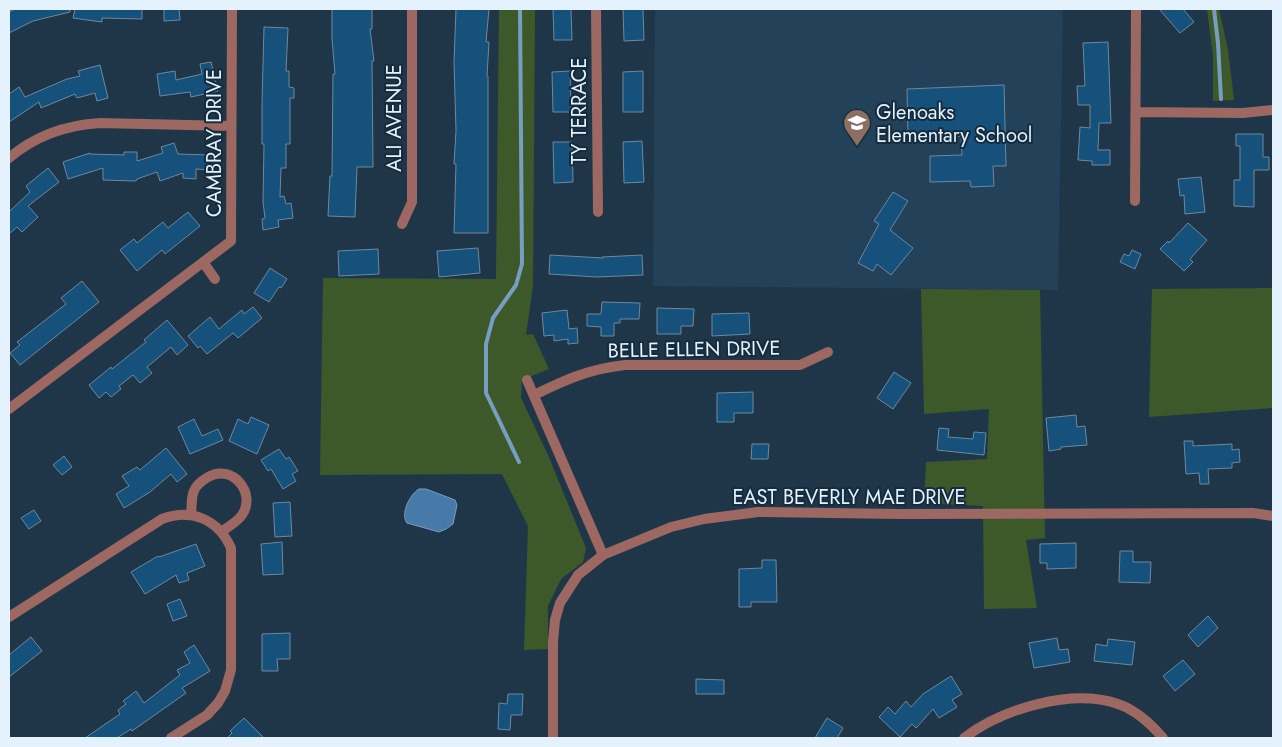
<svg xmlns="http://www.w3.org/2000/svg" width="1282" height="747" viewBox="0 0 1282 747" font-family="Jost,sans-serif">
	<rect width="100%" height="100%" fill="#1f3649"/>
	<path fill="#234158" d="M655 9H1063L1058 290 653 286Z"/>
	<path fill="#3e5929" d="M499 9H535L533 286 526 335 533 334 549 369 522 380 521 398 548 455 586 548 583 562 561 579 548 606V649L524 650 528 526 502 474 320 475 323 278 496 279Z
		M1207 9H1219L1228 50 1234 100 1213 101V56Z
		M1273 288V408L1149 417 1152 289Z
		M921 289 1040 290 1045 538 1026 540 1037 608 984 609 983 506 924 503 926 462 987 459 989 409 924 414Z"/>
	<path fill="#477aa9" stroke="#769ec2" d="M419 489H426L455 500 457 505 453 524 446 529 439 532 407 523C400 514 410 494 419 489Z"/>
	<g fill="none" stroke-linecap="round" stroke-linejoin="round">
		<path stroke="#769ec2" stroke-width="4" d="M1214 9 1218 43 1221 99
			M519 462 486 393V344L493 318 516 285 522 264 520 9"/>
	</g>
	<path fill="#15517b" stroke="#6e889e" d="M15 9H70V12L33 21 9 33V12Z
		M75 9H142V19L102 18V22L73 18Z
		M164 9H179L180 20 164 21Z
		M332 9H372V29H370L374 61H372L373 167H357L355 217 328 216 330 176H332L333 74H335L332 39Z
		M456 9H489L486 42H489L487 76H488V233H454L456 164H454L456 131 454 62Z
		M553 9H571L572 40H554Z
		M623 9H643L644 40 624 41Z
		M1159 9H1183L1194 22 1180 33Z
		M264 27 288 28 286 71H289V87L294 88V98H290V144H286V168H281L280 197 284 196 286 204 291 203 293 218 278 220 279 227 263 230 262 219 265 218 263 202 264 144H262V103Z
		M1108 42 1111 123H1099L1098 150H1110V165H1092V161L1078 160 1080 127 1090 128V105H1078L1077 86H1085L1083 43Z
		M211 62 218 91 191 97 190 92 160 96 157 74 175 71 176 80 202 74 200 64Z
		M100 65 108 98 97 101 95 93 77 98 75 94 41 108 39 102 9 122V94L19 87 25 97 67 79 80 76 78 71Z
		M570 71 571 112H553L552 72Z
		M643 71V112H623V72Z
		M1004 85 1006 166H993L994 186 971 187 970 181 930 182V156L962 155 961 136 908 138 907 89Z
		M1236 134H1263V157H1269V170H1254V207L1234 206V180H1240V146H1236Z
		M642 141 644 182 624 183 623 142Z
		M553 142H572L573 182 554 183Z
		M174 143 178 154 211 155V170L196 169V179L183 178V173L160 181 157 172 137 179 136 181 103 180V168L68 179 63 162 90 153V154L124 155V152H137V161L163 153 161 147Z
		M48 168 59 182 28 206 38 217 22 232 17 227 9 234V212L30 192 26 186Z
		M1201 177 1205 212 1185 214 1184 195 1180 196 1178 179Z
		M893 192 908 201 890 230 913 248 891 275 877 264 873 271 858 263 879 224 874 221Z
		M188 212 200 226 165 254 162 250 137 271 120 250 134 239 137 243 163 222 168 228Z
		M1188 223 1207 240 1190 259 1193 262 1184 271 1160 249 1168 241 1169 243Z
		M478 248 480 273 439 277 437 251Z
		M378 249 379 274 339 276 338 251Z
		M1132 250 1141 254 1135 269 1120 262 1124 254 1129 256Z
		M550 255 603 258 602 257 642 255 643 275 597 277 549 274Z
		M270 268 287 279 281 288 279 287 269 302 254 293Z
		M82 281 99 302 20 365 10 353 20 345 17 342 66 304 61 298Z
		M602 302 640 303 639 319H620V323H614V336H601V327L587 326V314H601Z
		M253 307 262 318 238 338 233 333 207 354 200 346 198 348 188 336 210 317 219 329 242 310 244 314Z
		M657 308 694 309 693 326H681V334H657Z
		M567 310 569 329 577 328 578 343 568 344V339L554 341V335L544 336 542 313Z
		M749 313 750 334 712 336V314Z
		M167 320 188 345 177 355 171 347 147 367 152 373 140 383 133 375 119 386 121 389 111 397 106 392 99 398 89 385 111 367 112 369 146 342 144 340Z
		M894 372 911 383 893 409 877 398Z
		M753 392V413H734V422H717V393Z
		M1076 415 1077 427 1085 426 1087 445 1061 447V449L1049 451 1046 418Z
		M251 417 269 425 257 454 229 441 238 419 248 424Z
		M194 419 202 436 218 429 223 440 190 454 178 427Z
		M939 428 949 429 948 437 973 439 974 432 986 433 984 455 937 450Z
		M1184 441H1193V446L1232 444V450L1239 449 1240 462 1232 463V468L1208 469 1209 484H1200L1199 473 1186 474Z
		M752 444H769L768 459H751Z
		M166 448 187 474 177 482 171 474 150 492 124 508 116 494 129 486 122 476 137 467 140 470Z
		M279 449 286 459 289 457 298 471 292 474 296 481 283 489 271 469 268 471 261 460Z
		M64 456 72 467 62 475 53 465Z
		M290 502 292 536 275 537 273 503Z
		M34 510 41 521 29 529 21 518Z
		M282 542 283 574 263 575 261 544Z
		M1076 543V568L1047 569V563H1040V544Z
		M196 544 205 566 187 573 189 580 179 583 176 575 145 594 131 572 158 556 159 557Z
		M1120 551H1133V562H1151L1150 583 1119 582Z
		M762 560H776L777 602H751V607H739V569L762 568Z
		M180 599 187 616 173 621 167 604Z
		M1208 616 1218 628 1198 647 1188 635Z
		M290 633V659H277L278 671H262V634Z
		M31 637 42 651 9 677V655Z
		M1057 638 1059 650 1068 649 1070 662 1034 668 1029 643Z
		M1108 639 1135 642 1132 665 1094 661 1096 644 1107 646Z
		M194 645 210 671 182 688 186 693 132 731 131 729 117 738H85L120 714 118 710 126 704 123 701 136 691 144 703 180 675 177 670 190 663 184 652Z
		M1183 660 1195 674 1175 691 1163 676Z
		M951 676 962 694 952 700 957 707 939 718 933 709 916 728 912 724 900 737 879 717 888 707 895 714 906 701 911 707 923 694Z
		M696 679 724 680V694H696Z
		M508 694H523L522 715H511L510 730 498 729 499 703 507 704Z
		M244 718 264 738H227L232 733 230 731Z
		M827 718 843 728 837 738H815Z"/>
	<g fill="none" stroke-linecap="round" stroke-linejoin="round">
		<path stroke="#9c6861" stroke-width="10" d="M596 9 598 212
			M1136 112 1243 113 1273 110
			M9 158C35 136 66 125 100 123L231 126
			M1135 201 1136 9
			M402 224 412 202V9
			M203 262 215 279
			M527 380 603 555
			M534 395C567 379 589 369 625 365H800L828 352
			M9 409 231 241 232 9
			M191 514C192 507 191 497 194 491 196 485 203 480 208 477 232 463 257 493 242 515 237 522 228 527 221 532
			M9 617 162 519C191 508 218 519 231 548V670L225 691 218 703 207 715 171 738
			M553 738V642L555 620 560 603 578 575 603 555 671 527 704 519 758 512 900 514 1253 513 1273 516
			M964 738C1002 709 1071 688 1118 704 1136 710 1151 724 1163 738"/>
	</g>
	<defs>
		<symbol id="school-pin" viewBox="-11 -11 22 30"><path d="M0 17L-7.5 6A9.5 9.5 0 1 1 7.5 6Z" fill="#8d6e63" stroke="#152c3e"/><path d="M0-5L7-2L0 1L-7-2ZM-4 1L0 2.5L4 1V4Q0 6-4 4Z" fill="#fff"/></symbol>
	</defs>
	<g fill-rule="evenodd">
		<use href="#school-pin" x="841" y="107" width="32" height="43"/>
	</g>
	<g text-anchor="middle" stroke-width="4" stroke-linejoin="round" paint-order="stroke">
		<g font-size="20" fill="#e4f2fe" stroke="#152c3e">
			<text transform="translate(579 111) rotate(-90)" y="7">TY TERRACE</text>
			<text transform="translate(394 118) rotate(-90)" y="7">ALI AVENUE</text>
			<text transform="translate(214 143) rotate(-90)" y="7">CAMBRAY DRIVE</text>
			<text transform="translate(694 349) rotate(-1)" y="7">BELLE ELLEN DRIVE</text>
			<text x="849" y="504">EAST BEVERLY MAE DRIVE</text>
		</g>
		<g font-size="20" fill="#e4f2fe" stroke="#152c3e" text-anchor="start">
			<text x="876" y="119">Glenoaks<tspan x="876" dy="23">Elementary School</tspan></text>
		</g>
	</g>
	<rect width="1282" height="747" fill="none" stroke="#e4f2fe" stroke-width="20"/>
</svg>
